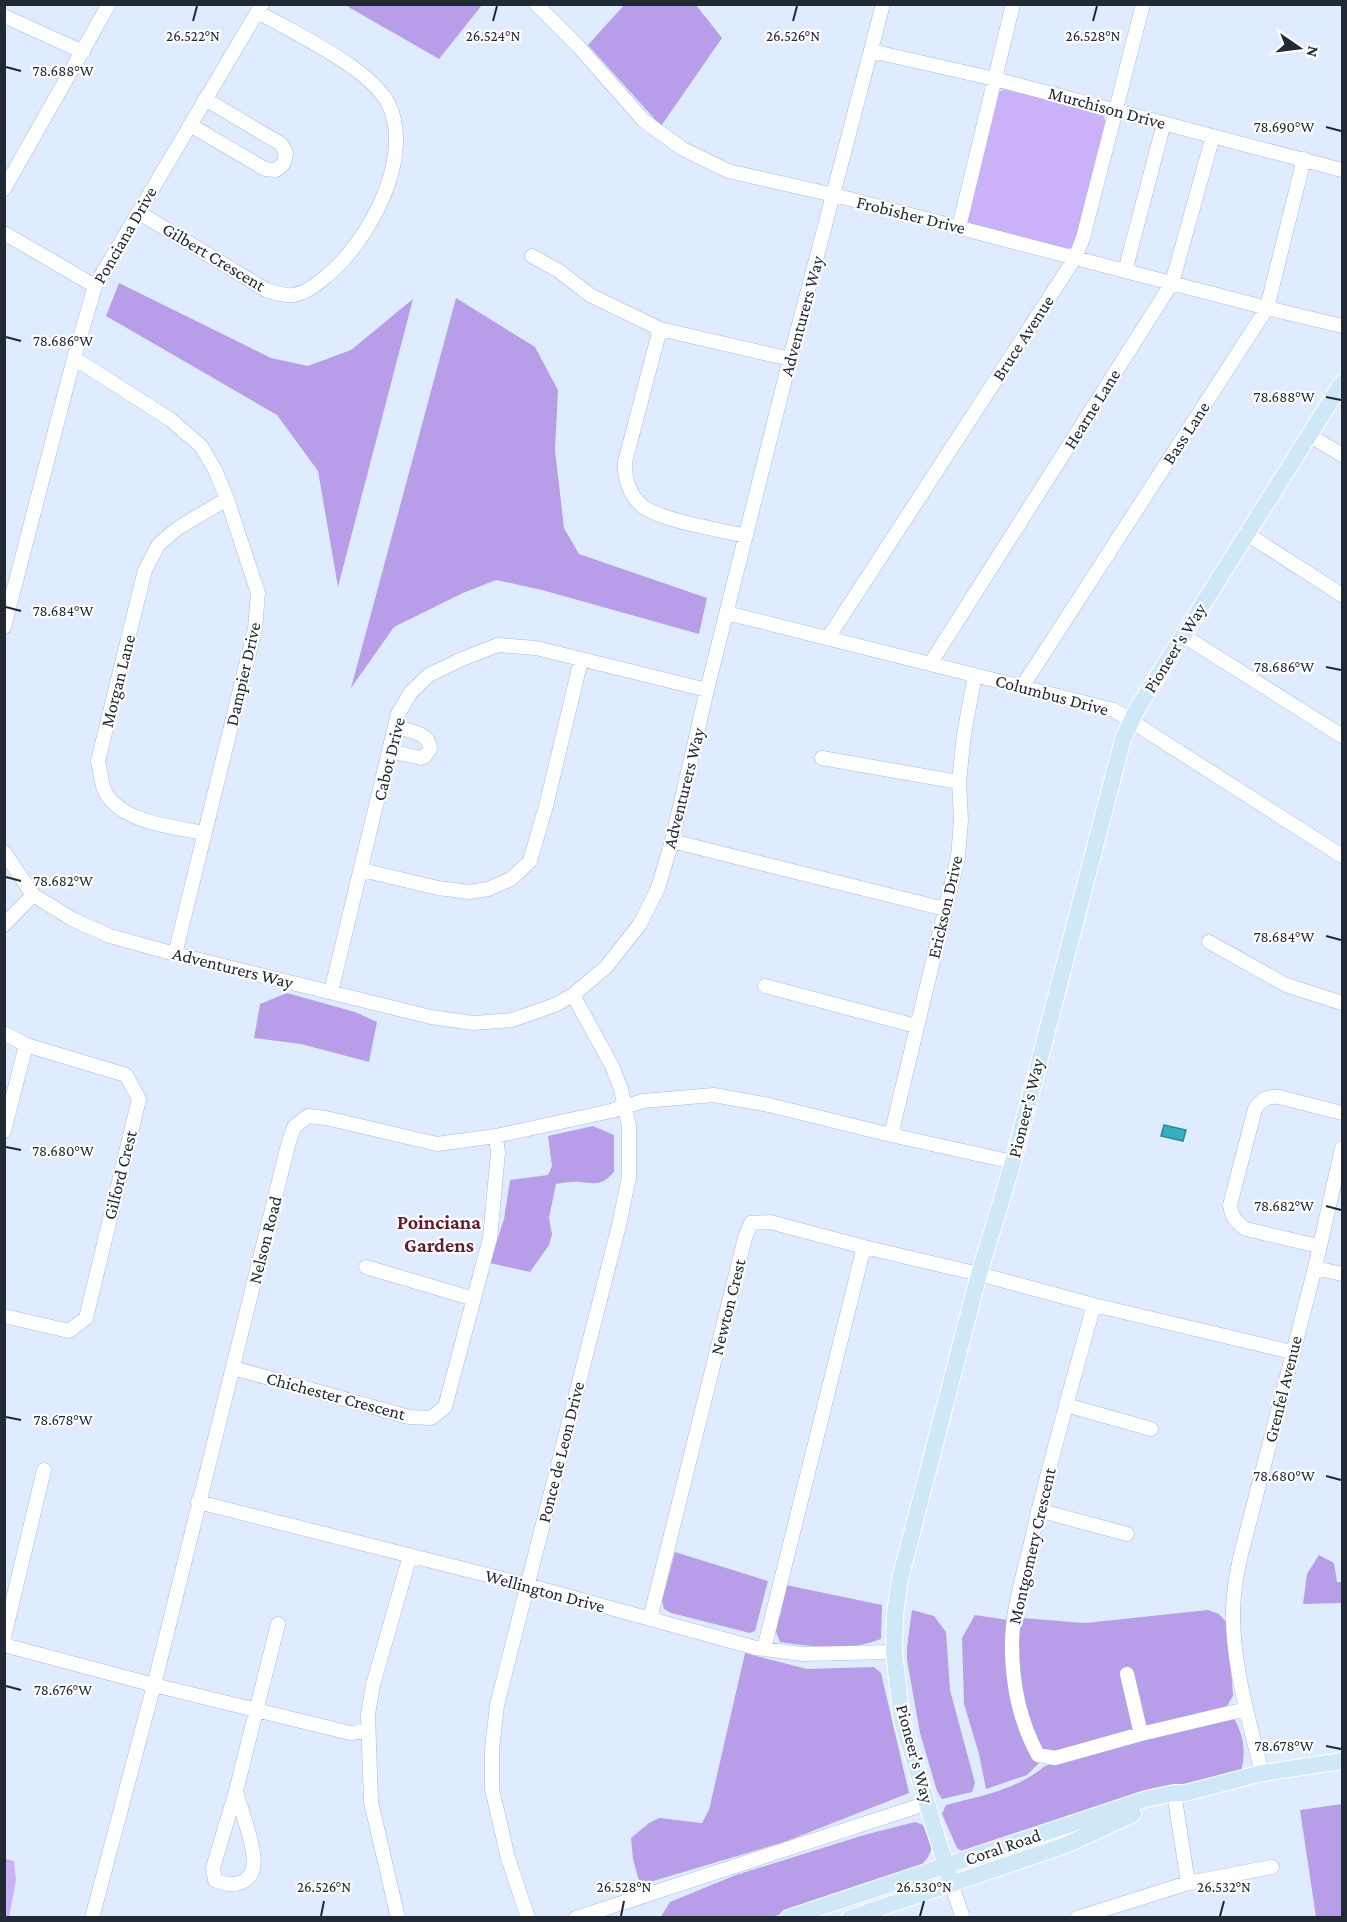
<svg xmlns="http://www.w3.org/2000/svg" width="1347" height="1922" viewBox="0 0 1347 1922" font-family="'Crimson Pro',serif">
	<rect width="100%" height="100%" fill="#dfecff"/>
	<path fill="#cab1f9" d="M1005 89 1102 113 1106 122 1076 241 1072 247 1066 250 968 225 964 217 998 92Z
		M5 1859 14 1861 16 1880 9 1917H5Z"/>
	<path fill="#b89ee8" d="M625 4 696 5 722 38 661 126 588 45Z
		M345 5H482L439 59Z
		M119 283 271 358 308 366 351 350 413 299 338 587 318 471 277 415 106 316Z
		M456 298 535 347 558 390 555 450 564 528 579 554 707 598 699 634 542 590 496 580 463 593 394 627 351 688Z
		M287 993 355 1012 377 1022 369 1062 301 1044 254 1038 260 1004Z
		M593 1126 614 1135V1172C602 1185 597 1184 580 1182 572 1181 564 1183 556 1184L549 1218 552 1234 549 1245 530 1272 490 1263 504 1219 510 1180 548 1175 552 1166 548 1136Z
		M675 1552 768 1581 755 1631 750 1633 671 1613 664 1609 662 1600Z
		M1319 1555 1334 1563 1337 1582H1342V1603L1303 1604 1307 1574Z
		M786 1585 882 1605 881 1639C848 1652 814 1647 780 1642L774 1627Z
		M912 1610 934 1616 946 1632 950 1690 975 1783 972 1792 942 1799 937 1791 920 1733 907 1660V1647Z
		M1208 1610 1219 1614 1228 1624 1233 1696 1224 1711 1150 1728 1135 1725 1128 1735 1055 1756 1044 1753 1028 1730 1016 1651 1022 1618 1085 1623Z
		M975 1615 1008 1620 1034 1756 1039 1763 1027 1775 986 1789 979 1754 964 1704 962 1638Z
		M745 1653 807 1669 874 1667 881 1673 909 1793 787 1841 640 1885 633 1859 631 1838 649 1823 659 1818 702 1823 709 1810Z
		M1227 1717 1235 1720C1244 1737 1246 1753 1241 1772L963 1852 957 1848 942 1814 946 1805C981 1796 1016 1790 1045 1766Z
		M1342 1804V1917H1316L1300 1810Z
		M915 1822 923 1825 932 1848 928 1857 921 1866 772 1917 660 1918 670 1902 736 1875 864 1835Z"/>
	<path fill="#34afc2" stroke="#2e8797" stroke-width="1.5" d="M1164 1125 1186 1130 1183 1141 1161 1136Z"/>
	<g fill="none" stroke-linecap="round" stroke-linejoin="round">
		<defs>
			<path id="minor" d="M536 4 579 47 644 121 683 149 728 171 834 195 1267 308 1342 326
				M4 16 83 52
				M871 51 995 79 1342 170
				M190 125 265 169 276 170 284 163 286 153 281 144 205 99
				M4 189 109 4
				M138 212 266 290C275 293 284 296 293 295 307 293 318 283 329 274 369 240 415 156 388 103 369 67 294 33 258 12
				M959 227 1013 4
				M4 233 95 286
				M532 256 559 271 590 295 660 329 790 359
				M1125 271 1164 123
				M660 329 625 462C624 477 629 494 641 505 658 520 721 530 746 536
				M74 358 171 420 201 446 215 470 227 499 258 593 255 629 175 954
				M1309 435 1342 455
				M1247 534 1342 595
				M727 613 1114 710 1342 856
				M4 627 74 358 95 286 262 4
				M1184 636 1342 736
				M828 638 1075 258 1083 238 1143 4
				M930 664 1172 283 1213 136
				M1022 687 1267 308 1304 159
				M390 751 421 758 425 756 430 749C430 732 409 731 395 727
				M822 758 959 782
				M204 833C174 827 117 822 104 789 101 781 100 770 98 761L145 570 159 544 178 528 227 499
				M672 841 945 909
				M4 852 33 895 74 920 110 936 175 954 431 1017 473 1023 512 1020 555 1005 573 995 606 967 640 924 658 888 672 841 707 690 790 359 883 4
				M362 870 438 888 469 892 488 889 511 879 530 861 546 806 581 660
				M4 925 33 895
				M1209 942 1286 985 1342 1003
				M765 986 916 1026
				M331 992 398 714 411 692 429 675 462 659 498 645 536 648 707 690
				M4 1033 26 1045 126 1075 139 1099 86 1318 69 1331 4 1316
				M4 1131 26 1045
				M891 1135 958 857 961 820 959 782 964 734 975 675
				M1318 1246 1246 1229C1236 1222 1232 1218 1230 1205L1255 1109C1261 1100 1267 1096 1279 1097L1342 1113
				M366 1267 474 1299
				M1315 1268 1342 1274
				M1094 1305C1072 1384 1049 1463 1031 1543 1023 1576 1012 1611 1012 1645 1012 1683 1020 1722 1038 1755L1055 1758 1141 1734 1246 1709
				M233 1368 409 1417 431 1418 445 1407 490 1238 498 1153 496 1136
				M1066 1405 1151 1429
				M198 1502 527 1585 756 1648 802 1654 894 1652
				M1038 1510 1127 1534
				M650 1619 745 1238 751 1223 770 1222 864 1247 979 1274 1094 1305 1292 1352
				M4 1637 44 1470
				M4 1645 154 1685 350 1733 368 1731
				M764 1649 864 1247
				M1127 1674 1141 1734
				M1262 1773C1249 1720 1228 1651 1234 1595 1235 1581 1238 1568 1241 1554L1315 1268 1342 1148
				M236 1791C241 1811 257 1850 253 1868 252 1874 248 1879 242 1882 232 1886 224 1884 215 1880L213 1868 236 1791 278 1624
				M1174 1793 1188 1883
				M951 1883 963 1918
				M92 1918 154 1685 288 1145 294 1127 308 1116 326 1118 437 1144 496 1136 611 1111 643 1101 714 1095 769 1105 891 1135 1013 1162
				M398 1918 371 1802 368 1714 373 1685 410 1556
				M528 1918 508 1858 492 1789V1749L497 1705 619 1225 629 1177V1127L621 1089 612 1066 573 995
				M576 1918 928 1803
				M1077 1918 1188 1883 1272 1867"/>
			<path id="major" d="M951 1883 902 1721 894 1652 895 1614 900 1579 979 1274 1013 1162 1123 739 1137 709 1342 383
				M788 1918 1146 1799 1174 1793H1185L1262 1773 1342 1761
				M850 1918 1066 1845 1133 1814"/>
		</defs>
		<use href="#minor" stroke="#a6bcd9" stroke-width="15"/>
		<use href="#major" stroke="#fff" stroke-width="18"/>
		<use href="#minor" stroke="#fff" stroke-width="14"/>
		<use href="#major" stroke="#cee8f7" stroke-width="16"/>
	</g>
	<path fill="none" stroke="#202934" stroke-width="2" d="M193 21 197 6M493 21 497 6M793 21 797 6M1093 21 1097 6M6 67 21 71M1326 127 1341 131M6 337 21 341M1326 397 1341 400M6 607 21 611M1326 667 1341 670M6 877 21 881M1326 936 1341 940M6 1147 21 1150M1326 1206 1341 1210M6 1417 21 1420M1326 1476 1341 1480M6 1686 21 1690M1326 1746 1341 1749M321 1916 324 1901M621 1916 624 1901M920 1916 924 1901M1220 1916 1224 1901"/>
	<g text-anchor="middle" stroke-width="4.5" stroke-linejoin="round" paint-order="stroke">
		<g font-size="18" fill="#202934" stroke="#fff">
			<text transform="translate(1107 108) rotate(15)" y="6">Murchison Drive</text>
			<text transform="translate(911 215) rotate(14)" y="6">Frobisher Drive</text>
			<text transform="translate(125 235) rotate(-60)" y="6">Ponciana Drive</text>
			<text transform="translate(214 257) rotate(31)" y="6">Gilbert Crescent</text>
			<text transform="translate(802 316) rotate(-75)" y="6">Adventurers Way</text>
			<text transform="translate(1023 338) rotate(-57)" y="6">Bruce Avenue</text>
			<text transform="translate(1092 409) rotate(-58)" y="6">Hearne Lane</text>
			<text transform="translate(1186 433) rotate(-57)" y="6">Bass Lane</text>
			<text transform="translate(1175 648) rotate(-58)" y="6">Pioneer's Way</text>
			<text transform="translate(243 674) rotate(-77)" y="6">Dampier Drive</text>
			<text transform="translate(118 681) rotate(-76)" y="6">Morgan Lane</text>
			<text transform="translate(1052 695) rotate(15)" y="6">Columbus Drive</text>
			<text transform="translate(389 759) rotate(-76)" y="6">Cabot Drive</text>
			<text transform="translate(684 788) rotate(-76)" y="6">Adventurers Way</text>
			<text transform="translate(945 907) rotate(-77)" y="6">Erickson Drive</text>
			<text transform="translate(233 968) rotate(14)" y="6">Adventurers Way</text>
			<text transform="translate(1026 1108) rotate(-76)" y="6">Pioneer's Way</text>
			<text transform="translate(120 1175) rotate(-76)" y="6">Gilford Crest</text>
			<text transform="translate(265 1240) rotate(-76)" y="6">Nelson Road</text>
			<text transform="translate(728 1307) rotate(-76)" y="6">Newton Crest</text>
			<text transform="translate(1283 1389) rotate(-76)" y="6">Grenfel Avenue</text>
			<text transform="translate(336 1396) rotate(15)" y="6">Chichester Crescent</text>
			<text transform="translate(561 1452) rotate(-76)" y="6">Ponce de Leon Drive</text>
			<text transform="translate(1032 1546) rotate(-77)" y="6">Montgomery Crescent</text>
			<text transform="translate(545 1591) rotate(15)" y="6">Wellington Drive</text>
			<text transform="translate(915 1754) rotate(75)" y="6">Pioneer's Way</text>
			<text transform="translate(1003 1847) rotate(-19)" y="6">Coral Road</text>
		</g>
		<g font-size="20" font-weight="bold" fill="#611d30" stroke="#fff">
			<text x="439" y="1229">Poinciana<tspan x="439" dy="23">Gardens</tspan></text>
		</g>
	</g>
	<g font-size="15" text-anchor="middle" fill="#202934" stroke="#fff" stroke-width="4.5" stroke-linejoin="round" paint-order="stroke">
		<text x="193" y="41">26.522°N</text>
		<text x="493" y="41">26.524°N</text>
		<text x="793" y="41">26.526°N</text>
		<text x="1093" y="41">26.528°N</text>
		<text x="63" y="76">78.688°W</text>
		<text x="1284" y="132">78.690°W</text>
		<text x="63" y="346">78.686°W</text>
		<text x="1284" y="402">78.688°W</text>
		<text x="63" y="616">78.684°W</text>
		<text x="1284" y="672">78.686°W</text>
		<text x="63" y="886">78.682°W</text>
		<text x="1284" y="942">78.684°W</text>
		<text x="63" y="1156">78.680°W</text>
		<text x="1284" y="1211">78.682°W</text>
		<text x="63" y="1425">78.678°W</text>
		<text x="1284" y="1481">78.680°W</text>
		<text x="63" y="1695">78.676°W</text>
		<text x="1284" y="1751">78.678°W</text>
		<text x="324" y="1892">26.526°N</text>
		<text x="624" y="1892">26.528°N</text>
		<text x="924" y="1892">26.530°N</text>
		<text x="1224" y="1892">26.532°N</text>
	</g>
	<rect width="1347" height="1922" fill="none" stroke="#202934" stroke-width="12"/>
	<g transform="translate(1299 48) rotate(104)" stroke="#ffffff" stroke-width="4.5" paint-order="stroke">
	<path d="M0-4.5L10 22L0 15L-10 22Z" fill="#202934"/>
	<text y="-9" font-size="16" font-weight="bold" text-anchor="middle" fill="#202934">N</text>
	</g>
</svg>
